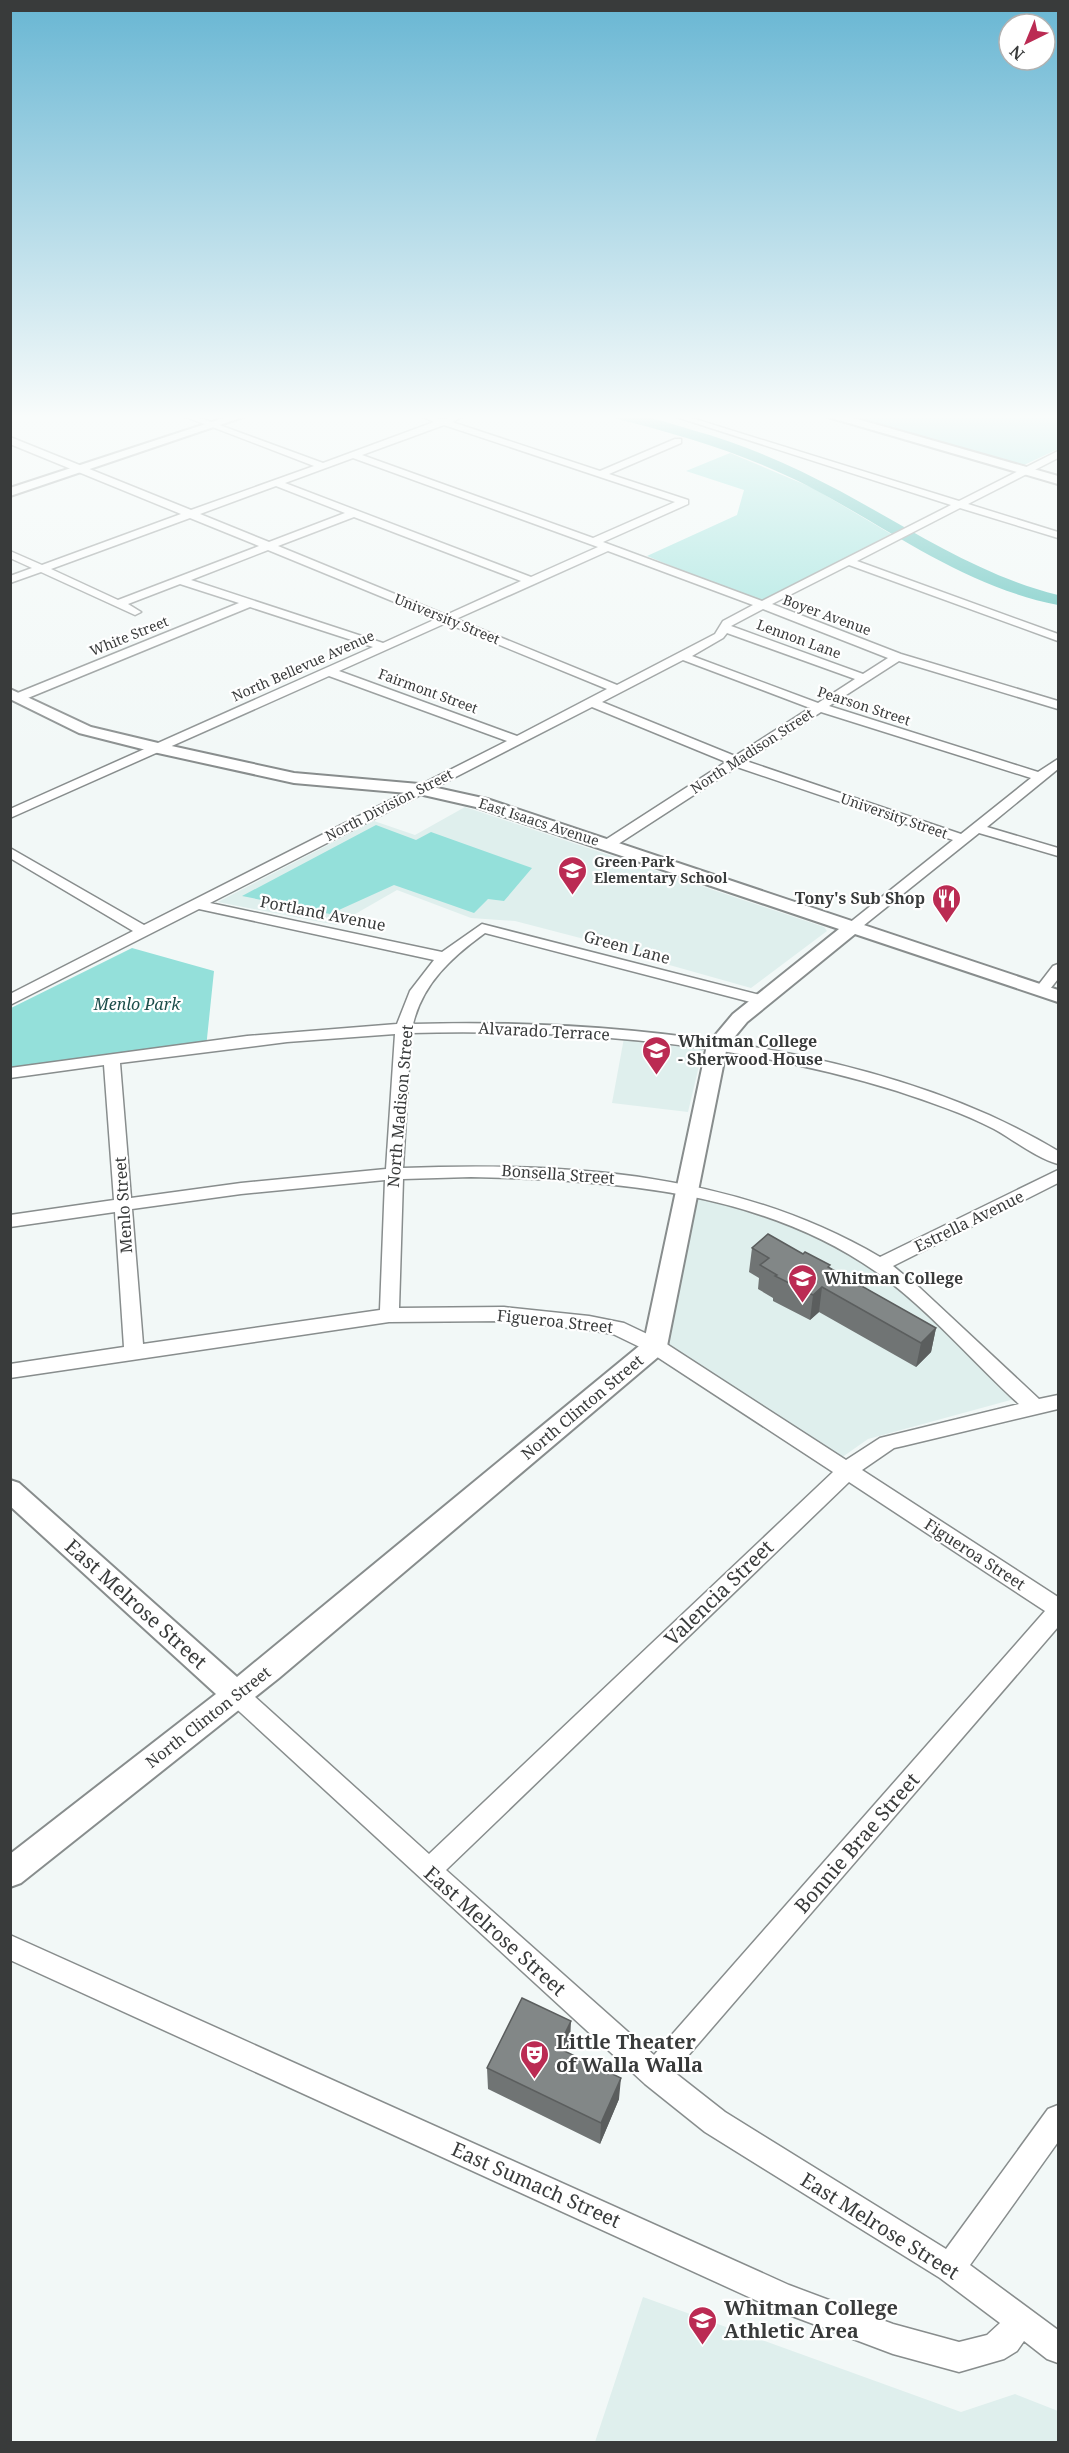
<svg xmlns="http://www.w3.org/2000/svg" width="1069" height="2453" viewBox="0 0 1069 2453" font-family="'Noto Serif',serif">
	<rect width="100%" height="100%" fill="#f2f8f7"/>
	<path fill="#dfefed" d="M465 807 824 927 827 931 751 988 641 957 634 952 515 921 471 918 397 890 336 925 218 902 374 821 415 835Z
		M624 1038 703 1049 688 1112 612 1103Z
		M691 1192 894 1263 1022 1397 868 1439 841 1458 665 1345Z
		M643 2297 961 2412 1015 2394 1058 2411V2442H595Z"/>
	<path fill="#94e0da" d="M841 415H1058V449L1022 466Z
		M730 453 813 488 891 534 761 603 647 556 737 515 744 490 686 471Z
		M376 825 416 840 431 832 532 868 504 901 488 899 474 913 394 885 330 914 242 896Z
		M132 948 214 971 206 1048 11 1073V1008Z"/>
	<g fill="none" stroke-linecap="round" stroke-linejoin="round">
		<path fill="#49b9b3" fill-rule="evenodd" d="M612 415C639 412 666 422 692 430 744 444 793 466 840 491 912 530 978 575 1058 595V605C965 587 890 529 808 486 746 454 681 435 614 418Z"/>
		<defs>
			<path id="minor" d="M181 415H192L323 463 434 422 419 415 443 419 466 415 452 422 600 471 675 439H681V443L609 474 688 500V504L603 542 762 601 951 505 670 415H682L959 501 1058 451V458L968 504 1058 532V538L960 508 857 561 1058 634V641L849 565 772 604 901 654 1058 701V709L899 661 829 706 1038 772 1058 759V769L987 827 1058 848V856L979 833 858 930H848L846 927 848 924 953 840 737 767 612 848H602V842L726 762 592 707 210 903 442 952 482 924 768 997 770 1000 768 1003 762 1005 485 933C452 957 423 983 413 1024 615 1018 883 1045 1058 1151V1164C1036 1158 1014 1140 994 1129 963 1113 930 1102 897 1091 742 1043 573 1029 411 1033L403 1168C568 1162 735 1172 880 1257L1058 1170V1183L893 1266 920 1288 1039 1399 1058 1395V1409L903 1446 894 1448 862 1470 1058 1597V1627L674 2072 725 2112 946 2249 1048 2109 1058 2105V2142L970 2265 1058 2330V2363L1047 2359 1024 2341 1017 2351 1004 2359 959 2372 893 2354 784 2313 10 1960V1935L789 2285 893 2324 959 2342 987 2335 1000 2323 940 2278 705 2132 645 2084 229 1702 225 1695 229 1688 237 1685 245 1688 429 1854 833 1472 648 1351 613 1334 589 1330 504 1321 389 1322 10 1378V1364L124 1347 115 1212 10 1227V1215L114 1200 104 1065 10 1078V1068L247 1036 397 1024 410 991 434 960 199 909 10 1005V994L133 931 10 858V848L144 925 507 741 329 676 10 818V809L373 647 250 607 23 700H15V694L239 603 180 584 128 604 141 612 135 615 41 572 10 583V576L32 568 10 558V551L42 565 181 514 10 444V437L191 510 314 466ZM444 425 675 502 593 538 362 455ZM353 458 598 547 531 577 285 483ZM276 486 345 513 269 542 200 514ZM354 517 521 581 446 615 278 546ZM190 518 259 546 118 600 51 569ZM268 550 436 619 383 643 191 580ZM608 551 753 605 723 621 715 634 617 685 456 619ZM763 609 888 658 863 674 731 626ZM446 623 607 689 517 736 339 671ZM727 633 855 679 818 703 692 656 723 638ZM683 660 810 708 735 756 602 702ZM821 712 1031 778 961 834 746 761ZM395 1034 386 1169 241 1183 131 1198 120 1063 287 1042ZM471 1177C612 1180 764 1190 882 1276 932 1313 973 1362 1019 1404L880 1438 846 1460 662 1341 624 1323 589 1316 504 1307 399 1308 403 1179ZM385 1180 380 1310 143 1344 132 1209 241 1194ZM849 1482 1045 1611 654 2055 446 1870Z
				M1058 964V979L1046 994H1036L1033 991 1036 988 1053 966Z"/>
			<path id="major" d="M233 415H249L10 496V488Z
				M827 415H843L1058 476V484L828 417Z
				M10 689 91 727 158 743 294 773 419 784 487 799 1058 990V1002L855 934 747 1022 727 1046 667 1346 664 1352 279 1678 21 1883 10 1887V1854L216 1694 10 1506V1480L19 1483 237 1677 644 1342 707 1045 733 1014 839 929 476 807 419 794 294 783 158 753 79 733 10 699Z"/>
		</defs>
		<use href="#minor" stroke="#888d8d" stroke-width="3"/>
		<use href="#major" stroke="#888d8d" stroke-width="4"/>
		<use href="#minor" fill="#fff" fill-rule="evenodd"/>
		<use href="#major" fill="#fff" fill-rule="evenodd"/>
	</g>
	<path fill="#707474" d="M752 1248 830 1268 936 1328 931 1352 916 1367 819 1312 810 1320 773 1301V1298L758 1289 759 1278 749 1272Z
		M570 2043 566 2052 619 2099 600 2144 488 2089 487 2068Z"/>
	<path fill="#5b5e5e" d="M822 1287 819 1312 810 1320 813 1295Z
		M936 1328 931 1352 916 1367 921 1343Z
		M571 2021 570 2043 558 2070V2048Z
		M621 2078 619 2099 600 2144 601 2123Z"/>
	<path fill="#828787" stroke="#5b5e5e" stroke-width="1.5" d="M768 1234 803 1254 805 1252 830 1265 828 1267 936 1328 921 1343 822 1287 813 1295 775 1276 777 1275 760 1265 769 1258 752 1248Z
		M522 1998 571 2021 558 2048 621 2078 601 2123 487 2068Z"/>
	<linearGradient id="sky" x2="0" y2="1"><stop stop-color="#68b6d3"/><stop offset="0.55" stop-color="#f9fcfb"/><stop offset="1" stop-color="#f9fcfb" stop-opacity="0"/></linearGradient>
	<rect width="1069" height="758" fill="url(#sky)"/>
	<defs>
		<symbol id="school-pin" viewBox="-11 -11 22 30"><path d="M0 17L-7.5 6A9.5 9.5 0 1 1 7.5 6Z" fill="#bb2b53" stroke="#fff"/><path d="M0-5L7-2L0 1L-7-2ZM-4 1L0 2.5L4 1V4Q0 6-4 4Z" fill="#fff"/></symbol>
		<symbol id="restaurant-pin" viewBox="-11 -11 22 30"><path d="M0 17L-7.5 6A9.5 9.5 0 1 1 7.5 6Z" fill="#bb2b53" stroke="#fff"/><path d="M-5-6h1v4h1v-4h1v4h1v-4h1v5L-1.5 .5V6h-2V.5L-5-1ZM5-6V6H3V1.5H1.5Q1.5-4 5-6Z" fill="#fff"/></symbol>
		<symbol id="university-pin" viewBox="-11 -11 22 30"><path d="M0 17L-7.5 6A9.5 9.5 0 1 1 7.5 6Z" fill="#bb2b53" stroke="#fff"/><path d="M0-5L7-2L0 1L-7-2ZM-4 1L0 2.5L4 1V4Q0 6-4 4Z" fill="#fff"/></symbol>
		<symbol id="theatre-pin" viewBox="-11 -11 22 30"><path d="M0 17L-7.5 6A9.5 9.5 0 1 1 7.5 6Z" fill="#bb2b53" stroke="#fff"/><path d="M-5-5.5Q0-4 5-5.5V0Q5 5 0 6Q-5 5-5 0ZM-3.3-2.5H-1v1.5H-3.3ZM1-2.5H3.3v1.5H1ZM-2.8 1Q0 5.5 2.8 1Z" fill="#fff"/></symbol>
	</defs>
	<g fill-rule="evenodd">
		<use href="#school-pin" x="556" y="854" width="33" height="45"/>
		<use href="#restaurant-pin" x="930" y="882" width="33" height="45"/>
		<use href="#university-pin" x="640" y="1034" width="33" height="45"/>
		<use href="#university-pin" x="786" y="1262" width="33" height="45"/>
		<use href="#theatre-pin" x="518" y="2038" width="33" height="45"/>
		<use href="#university-pin" x="686" y="2304" width="33" height="45"/>
	</g>
	<g text-anchor="middle" stroke-width="4.5" stroke-linejoin="round" paint-order="stroke">
		<g font-size="14" fill="#393b3b" stroke="#fff">
			<text transform="translate(827 615) rotate(20)" y="5">Boyer Avenue</text>
			<text transform="translate(447 619) rotate(22)" y="5">University Street</text>
			<text transform="translate(129 636) rotate(-22)" y="5">White Street</text>
			<text transform="translate(799 639) rotate(20)" y="5">Lennon Lane</text>
			<text transform="translate(303 666) rotate(-24)" y="5">North Bellevue Avenue</text>
			<text transform="translate(428 691) rotate(20)" y="5">Fairmont Street</text>
			<text transform="translate(864 706) rotate(18)" y="5">Pearson Street</text>
			<text transform="translate(752 751) rotate(-33)" y="5">North Madison Street</text>
			<text transform="translate(389 805) rotate(-27)" y="5">North Division Street</text>
			<text transform="translate(894 816) rotate(19)" y="5">University Street</text>
			<text transform="translate(539 822) rotate(18)" y="5">East Isaacs Avenue</text>
		</g>
		<g font-size="14" font-weight="bold" fill="#393b3b" stroke="#fff" text-anchor="start">
			<text x="594" y="867">Green Park<tspan x="594" dy="16">Elementary School</tspan></text>
		</g>
		<g font-size="16" font-weight="bold" fill="#393b3b" stroke="#fff" text-anchor="start">
			<text x="925" y="904" text-anchor="end">Tony's Sub Shop</text>
			<text x="678" y="1047">Whitman College<tspan x="678" dy="18">- Sherwood House</tspan></text>
			<text x="824" y="1284">Whitman College</text>
		</g>
		<g font-size="16" fill="#393b3b" stroke="#fff">
			<text transform="translate(323 913) rotate(11)" y="6">Portland Avenue</text>
			<text transform="translate(627 947) rotate(15)" y="6">Green Lane</text>
			<text transform="translate(544 1031) rotate(3)" y="6">Alvarado Terrace</text>
			<text transform="translate(400 1106) rotate(-85)" y="6">North Madison Street</text>
			<text transform="translate(558 1174) rotate(4)" y="6">Bonsella Street</text>
			<text transform="translate(123 1205) rotate(-94)" y="6">Menlo Street</text>
			<text transform="translate(969 1221) rotate(-26)" y="6">Estrella Avenue</text>
			<text transform="translate(555 1321) rotate(6)" y="6">Figueroa Street</text>
			<text transform="translate(582 1407) rotate(-40)" y="6">North Clinton Street</text>
			<text transform="translate(975 1554) rotate(33)" y="6">Figueroa Street</text>
			<text transform="translate(208 1717) rotate(-38)" y="6">North Clinton Street</text>
		</g>
		<g font-size="16" font-style="italic" fill="#1c4d4a" stroke="#fff">
			<text x="137" y="1010">Menlo Park</text>
		</g>
		<g font-size="20" fill="#393b3b" stroke="#fff">
			<text transform="translate(719 1593) rotate(-44)" y="7">Valencia Street</text>
			<text transform="translate(136 1604) rotate(42)" y="7">East Melrose Street</text>
			<text transform="translate(857 1843) rotate(-49)" y="7">Bonnie Brae Street</text>
			<text transform="translate(495 1931) rotate(42)" y="7">East Melrose Street</text>
			<text transform="translate(536 2185) rotate(24)" y="7">East Sumach Street</text>
			<text transform="translate(880 2226) rotate(32)" y="7">East Melrose Street</text>
		</g>
		<g font-size="20" font-weight="bold" fill="#393b3b" stroke="#fff" text-anchor="start">
			<text x="556" y="2049">Little Theater<tspan x="556" dy="23">of Walla Walla</tspan></text>
			<text x="724" y="2315">Whitman College<tspan x="724" dy="23">Athletic Area</tspan></text>
		</g>
	</g>
	<rect width="1069" height="2453" fill="none" stroke="#393b3b" stroke-width="24"/>
	<g transform="translate(1027 42) rotate(223)"><circle r="28" fill="#ffffff" stroke="#b0b1b1" stroke-width="1.5"/>
	<path d="M0-4.5L10 22L0 15L-10 22Z" fill="#bb2b53"/>
	<text y="-9" font-size="16" font-weight="bold" text-anchor="middle" fill="#393b3b">N</text>
	</g>
</svg>
